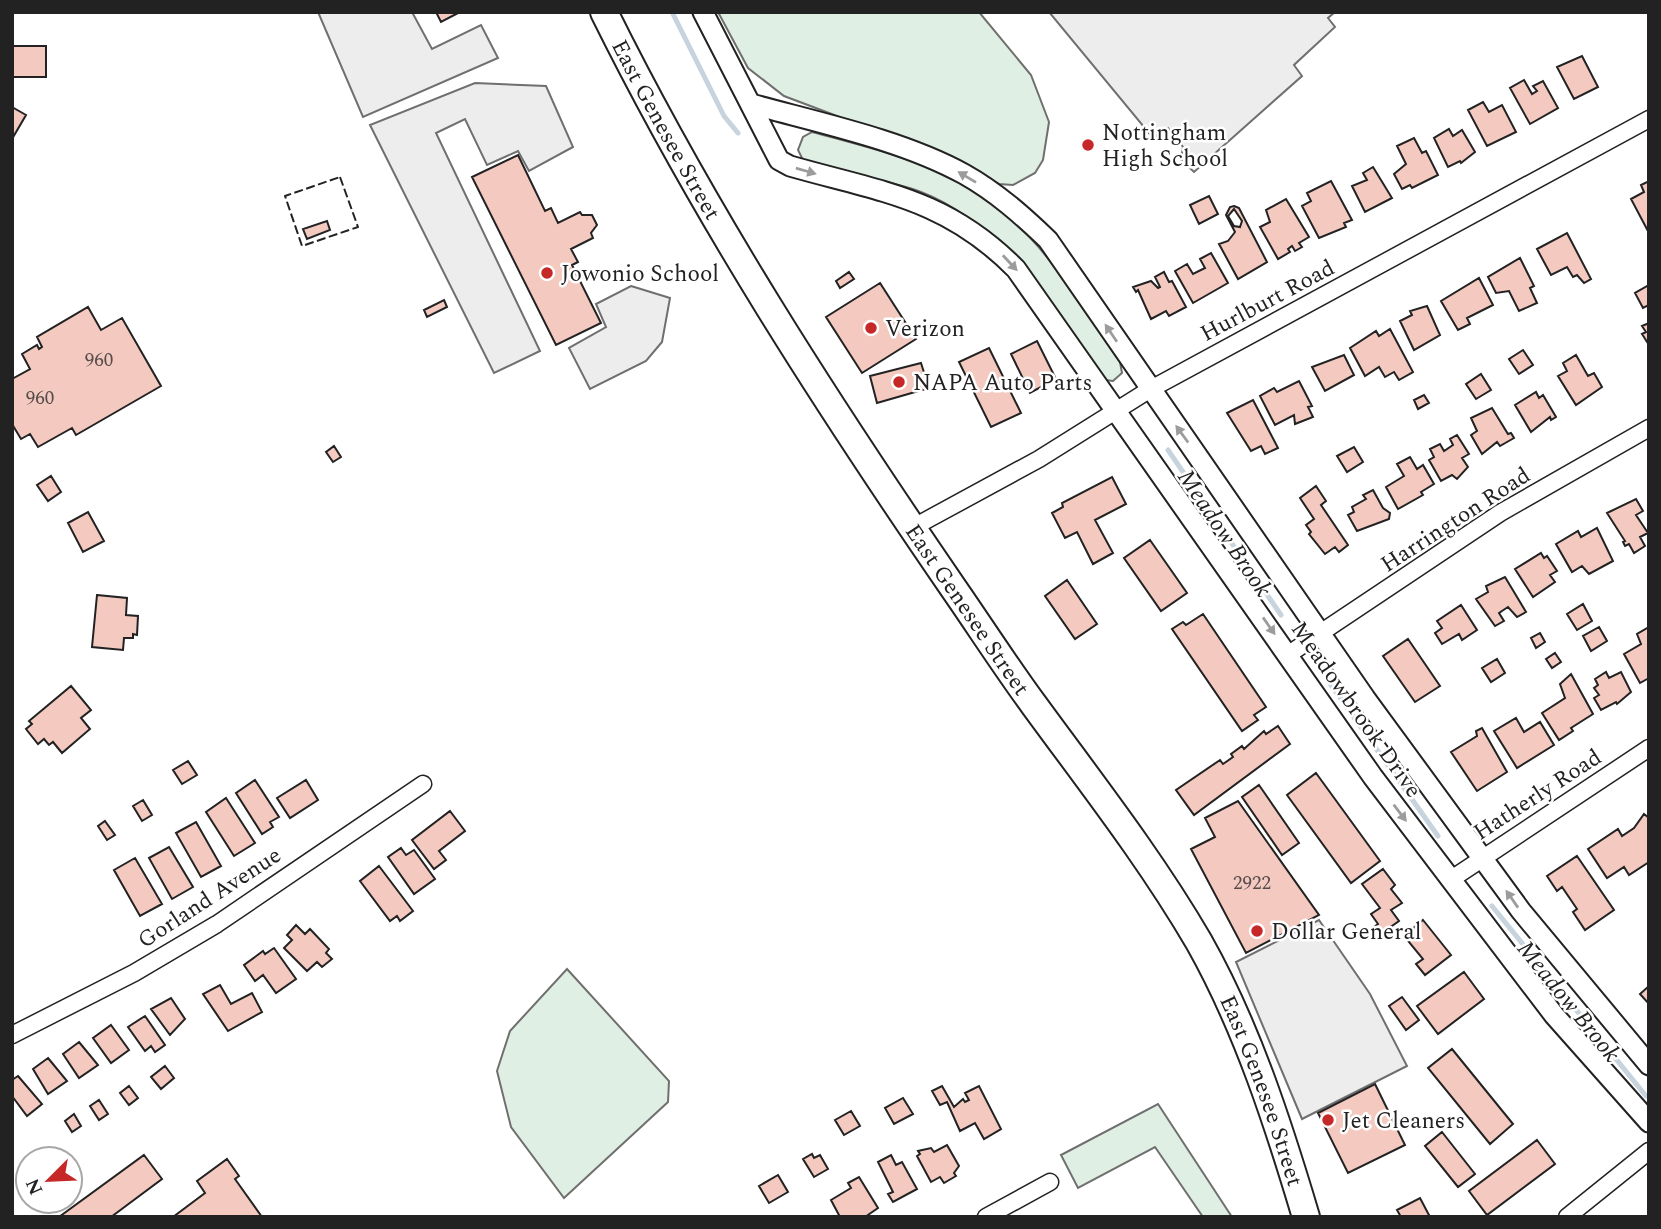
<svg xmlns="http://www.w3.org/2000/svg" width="1661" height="1229" viewBox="0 0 1661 1229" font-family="Spectral,serif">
	<rect width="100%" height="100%" fill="#fff"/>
	<path fill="#e0efe3" stroke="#6f6f6f" stroke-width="2" d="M718 12H979L1031 75 1049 122 1043 160 1035 173 1013 185 999 184 943 156 784 96 748 68Z
		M812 132C860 145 909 157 954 178 1030 215 1074 295 1120 362L1122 373 1113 381 1105 380C1053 311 1006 225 921 192 884 177 840 177 803 160L798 150 803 137Z
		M567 969 669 1081 668 1102 564 1198 511 1127 497 1071 510 1031Z
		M1158 1104 1232 1217H1203L1155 1147 1078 1188 1061 1155Z"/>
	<path fill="#ededed" stroke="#6f6f6f" stroke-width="2" d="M318 12H412L432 49 481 25 498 58 363 117Z
		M1049 12H1335L1328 18 1335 27 1294 65 1302 76 1194 172 1181 160 1183 147 1168 128 1153 138Z
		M475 83 546 86 573 147 529 171 518 151 487 165 465 119 436 133 540 351 494 373 370 125Z
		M631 286 670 298 662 342 646 361 590 389 569 348 606 327 596 304Z
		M1319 920 1370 994 1407 1066 1302 1119 1236 962Z"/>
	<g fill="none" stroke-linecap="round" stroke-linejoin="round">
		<path stroke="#c7d3dd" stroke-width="5" d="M672 12 724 116 738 133
			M1168 450 1281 615
			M1329 682 1438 836
			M1492 906 1646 1096"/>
	</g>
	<path fill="#f3c9c0" stroke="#222" stroke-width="2" fill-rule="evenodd" d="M436 12H460L441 22Z
		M12 46H46V77H12Z
		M1582 56 1598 87 1574 99 1557 67Z
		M1524 80 1532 94 1537 91 1533 86 1543 81 1558 108 1530 124 1510 88Z
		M1483 102 1489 112 1502 105 1516 132 1487 146 1468 110Z
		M12 107 26 115 12 139Z
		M1449 129 1453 136 1462 130 1475 152 1461 163 1460 161 1448 167 1434 138Z
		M1414 138 1422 153 1426 151 1438 175 1412 188 1410 185 1402 189 1394 174 1406 164 1397 146Z
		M518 155 545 211 551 208 558 223 580 212 582 215H592L597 225 591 233 593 238 571 249 578 262 572 265 601 323 556 345 472 177Z
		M1373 167 1392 198 1365 212 1352 186 1367 180 1363 173Z
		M1331 181 1352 220 1344 223 1346 227 1319 238 1302 206 1311 201 1307 193Z
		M1649 181V233L1631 199 1644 192 1641 185Z
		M1209 196 1218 214 1199 224 1190 205Z
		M1286 199 1309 237 1299 243 1302 247 1295 251 1292 246 1288 249 1290 252 1278 259 1260 227 1270 222 1266 210Z
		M1234 206 1239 208 1267 262 1238 279 1219 244 1228 241 1235 232 1226 215 1230 207ZM1234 209 1242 221 1240 227 1234 226 1228 216Z
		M327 221 330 230 307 239 303 229Z
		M1567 233 1591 279 1584 283 1577 275 1573 277 1567 267 1551 275 1537 249Z
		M1211 253 1228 283 1193 303 1175 271 1187 264 1193 274 1205 268 1200 259Z
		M1520 258 1534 286 1530 288 1537 303 1519 311 1509 291 1496 293 1488 277Z
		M849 272 854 279 840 288 836 281Z
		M1164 272 1169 282 1172 281 1186 307 1169 316 1166 311 1151 319 1138 290 1136 292 1133 287 1151 281 1158 288 1160 287 1155 277Z
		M1479 278 1493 305 1467 318 1470 324 1458 330 1441 301Z
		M880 283 916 339 862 373 826 317Z
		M1649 285V305L1643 308 1635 293Z
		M444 300 447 307 427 317 424 310Z
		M1427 306 1440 335 1414 350 1400 321 1412 315 1410 311Z
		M88 307 101 330 122 318 161 386 76 435 72 428 38 447 30 434 21 439 12 424V379L30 369 22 354 37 345 39 349 42 347 37 337Z
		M1649 323V345L1642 334 1646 332 1642 326Z
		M1390 329 1413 372 1399 380 1394 372 1385 377 1379 367 1365 376 1350 348 1376 331 1379 336Z
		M1037 341 1056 379 1030 393 1011 354Z
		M989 348 1021 413 991 427 959 362Z
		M1523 350 1533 365 1519 374 1509 359Z
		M1344 355 1354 375 1325 391 1312 367Z
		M1576 355 1588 376 1594 373 1602 387 1576 405 1558 376 1567 371 1563 363Z
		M921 363 929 388 877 403 870 376Z
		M1481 374 1491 390 1476 399 1466 384Z
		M1299 381 1312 406 1308 407 1313 417 1295 424 1294 415 1275 425 1260 396 1274 388 1277 392Z
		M1536 392 1539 398 1543 395 1556 417 1551 420 1550 417 1531 432 1515 405Z
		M1424 395 1429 403 1418 409 1414 400Z
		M1253 400 1278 448 1265 454 1261 446 1251 451 1227 413Z
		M1492 408 1508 434 1511 433 1514 438 1500 446 1497 442 1482 454 1471 435 1477 431 1471 418Z
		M1457 435 1469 454 1462 458 1468 467 1457 479 1452 475 1441 481 1429 460 1434 457 1430 449 1440 444 1444 451 1453 445 1450 439Z
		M334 446 341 457 333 462 326 452Z
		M1354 447 1363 462 1347 472 1337 456Z
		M1410 457 1417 469 1423 465 1434 484 1421 492 1423 495 1398 509 1386 487 1404 476 1397 464Z
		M51 476 61 492 48 501 37 485Z
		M1112 477 1126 504 1095 520 1113 553 1093 564 1077 532 1065 538 1052 513 1063 507 1062 503Z
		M1316 486 1326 501 1321 505 1348 545 1339 552 1335 547 1325 554 1309 534 1311 532 1306 525 1314 519 1300 498Z
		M1373 490 1383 508 1390 513 1389 519 1357 531 1348 515 1354 512 1352 507 1366 499 1363 495Z
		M1636 499 1643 511 1636 515 1648 533 1640 537 1645 546 1634 553 1629 544 1625 546 1623 542 1625 541 1607 513Z
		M88 512 104 541 83 552 68 523Z
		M1597 528 1613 561 1589 574 1582 566 1572 572 1556 544 1578 531 1581 537Z
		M1150 540 1187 593 1161 611 1124 558Z
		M1541 553 1544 558 1547 556 1557 571 1550 575 1555 582 1533 597 1515 569Z
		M1505 577 1526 612 1517 617 1508 607 1499 613 1504 621 1495 626 1476 599 1488 592 1486 586Z
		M1067 580 1097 624 1075 639 1045 596Z
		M97 595 127 598 126 615 138 616 137 635 133 634V638H124L123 650 92 647Z
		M1583 604 1592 621 1577 630 1567 614Z
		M1461 605 1477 630 1462 640 1459 634 1442 644 1435 633 1442 628 1437 621Z
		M1203 614 1266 707 1254 715 1258 720 1242 731 1172 629 1183 622 1186 625Z
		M1599 627 1607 641 1591 651 1583 636Z
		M1649 627V678L1640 683 1624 654 1641 644 1637 634Z
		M1540 633 1545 642 1536 648 1531 638Z
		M1408 639 1440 686 1415 702 1383 656Z
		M1555 653 1561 662 1552 668 1546 659Z
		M1497 659 1505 673 1491 682 1482 668Z
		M1606 672 1609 678 1621 672 1631 692 1617 704 1616 702 1601 710 1594 698 1599 695 1594 688 1598 685 1595 679Z
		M1571 674 1593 714 1571 728 1573 731 1559 740 1542 713 1565 698 1560 684Z
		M71 686 91 710 81 718 90 729 62 753 53 742 49 745 44 739 38 744 26 729 32 724 29 721Z
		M1516 718 1524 732 1540 722 1554 745 1517 768 1494 731Z
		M1278 726 1290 744 1194 815 1176 790 1220 760 1223 764 1233 757 1231 754 1242 746 1244 749 1264 731 1266 734Z
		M1482 728 1507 772 1477 791 1451 752 1477 736 1476 731Z
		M188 761 197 775 182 784 173 770Z
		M1316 773 1380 861 1351 883 1287 795Z
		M255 780 279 817 270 822 273 827 262 834 236 793Z
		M306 780 318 800 290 818 277 798Z
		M1259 785 1299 843 1282 855 1242 797Z
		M226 798 255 843 234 856 206 812Z
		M143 800 152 815 142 821 133 806Z
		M1238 801 1319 915 1246 953 1191 849 1215 837 1205 818Z
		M450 811 465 831 439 851 446 860 434 869 412 840Z
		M1644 814 1649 818V862L1629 875 1624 867 1607 878 1588 849 1618 829 1622 836 1634 828Z
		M105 821 115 835 107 840 98 826Z
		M196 822 221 866 201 877 176 833Z
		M169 847 193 887 172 899 149 858Z
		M401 848 406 855 414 850 435 879 414 894 388 857Z
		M1577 856 1614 910 1585 930 1573 912 1577 909 1562 887 1557 891 1547 876Z
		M135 858 162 904 140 916 114 870Z
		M379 866 413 911 400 921 397 916 390 921 360 881Z
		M1383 869 1395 885 1391 889 1402 903 1391 910 1399 921 1379 935 1374 927 1378 924 1371 914 1380 908 1362 884Z
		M1423 920 1451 955 1425 975 1416 964 1423 959 1404 936Z
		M296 925 305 934 310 929 329 949 326 953 332 959 322 967 317 962 307 971 284 948 292 940 287 935Z
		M274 948 296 979 276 993 263 975 255 981 244 965 263 951 265 954Z
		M1464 972 1484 999 1438 1034 1417 1006Z
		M220 985 231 1004 252 993 262 1012 228 1031 203 994Z
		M1649 986V1004L1640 994Z
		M1402 997 1419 1020 1406 1030 1389 1006Z
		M171 998 185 1019 170 1035 151 1009Z
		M145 1016 165 1045 155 1052 151 1046 145 1051 128 1027Z
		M111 1025 129 1050 111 1063 93 1038Z
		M79 1042 98 1065 79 1078 63 1054Z
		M1452 1049 1513 1124 1490 1144 1428 1068Z
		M48 1058 67 1081 48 1094 33 1069Z
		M165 1066 174 1078 161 1089 151 1077Z
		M18 1076 42 1104 27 1116 12 1096V1080Z
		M1375 1084 1405 1145 1348 1173 1318 1113Z
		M129 1086 138 1098 129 1105 120 1093Z
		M942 1086 954 1107 963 1099 965 1102 969 1100 965 1093 979 1086 1001 1129 984 1139 975 1123 960 1131 947 1102 940 1105 932 1091Z
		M903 1098 913 1114 894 1124 885 1108Z
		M99 1100 108 1114 99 1120 90 1106Z
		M851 1111 860 1126 844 1135 835 1120Z
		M74 1114 81 1126 72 1132 65 1121Z
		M1442 1132 1475 1174 1458 1187 1425 1146Z
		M1537 1140 1555 1164 1487 1215 1469 1191Z
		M947 1145 959 1166 954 1173 956 1176 944 1183 940 1177 931 1182 917 1156 920 1154 918 1151 931 1148 934 1152Z
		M812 1154 814 1158 820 1155 828 1169 814 1177 803 1159Z
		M144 1155 162 1179 111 1217H59Z
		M891 1155 896 1165 902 1162 917 1189 893 1202 888 1194 893 1192 878 1162Z
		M227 1159 239 1176 235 1179 262 1217H173L205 1193 197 1181Z
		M778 1175 788 1192 769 1203 759 1186Z
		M859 1177 878 1208 865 1217H840L831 1200 851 1188 848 1183Z
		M1420 1198 1430 1217H1401L1397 1210Z"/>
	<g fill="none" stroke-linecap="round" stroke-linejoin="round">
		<defs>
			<path id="minor" d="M912 528 1039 459 1149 390 1649 119
				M1289 654 1500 513 1649 428
				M1450 880 1649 748
				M12 1035 134 973 217 924 423 784
				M986 1217 1050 1182
				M1567 1217 1649 1151"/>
			<path id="tertiary" d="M703 12 779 160 790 166C881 192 946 198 1016 269L1373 777 1554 1015 1649 1122
				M751 104C820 123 902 140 964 174 996 192 1022 215 1048 240L1365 698 1521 911 1649 1065"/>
			<g id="primary">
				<path id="s1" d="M604 12C704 214 827 404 954 589 981 628 1006 667 1034 705 1091 783 1150 858 1199 942 1247 1027 1278 1123 1306 1217"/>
			</g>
		</defs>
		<use href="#minor" stroke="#222" stroke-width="19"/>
		<use href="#tertiary" stroke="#222" stroke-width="23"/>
		<use href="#primary" stroke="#222" stroke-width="30"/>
		<use href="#minor" stroke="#fff" stroke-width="16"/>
		<use href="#tertiary" stroke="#fff" stroke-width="19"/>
		<use href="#primary" stroke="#fff" stroke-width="26"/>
		<path stroke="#222" stroke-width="2" stroke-dasharray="9 3.5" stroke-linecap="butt" d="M340 177 358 227 302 246 285 196Z"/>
	</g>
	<defs><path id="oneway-solid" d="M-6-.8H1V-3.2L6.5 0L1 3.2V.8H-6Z" transform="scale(1.75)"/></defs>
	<g fill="#9c9c9c">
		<use href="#oneway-solid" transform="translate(806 171) rotate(16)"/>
		<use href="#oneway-solid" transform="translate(967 177) rotate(-149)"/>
		<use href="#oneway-solid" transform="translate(1010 263) rotate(47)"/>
		<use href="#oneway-solid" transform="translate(1111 333) rotate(-124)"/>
		<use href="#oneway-solid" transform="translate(1182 434) rotate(-126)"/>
		<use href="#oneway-solid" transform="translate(1269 626) rotate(55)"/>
		<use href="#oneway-solid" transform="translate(1400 813) rotate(53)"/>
		<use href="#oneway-solid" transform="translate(1512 899) rotate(-125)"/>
	</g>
	<g fill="#c62828" stroke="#fff" stroke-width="2.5">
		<circle cx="1088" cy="145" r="7"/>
		<circle cx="547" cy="273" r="7"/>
		<circle cx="871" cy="328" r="7"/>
		<circle cx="899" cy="382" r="7"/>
		<circle cx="1257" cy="931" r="7"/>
		<circle cx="1328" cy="1120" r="7"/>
	</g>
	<g text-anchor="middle" stroke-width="5" stroke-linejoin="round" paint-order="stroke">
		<g font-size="19" fill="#564c4a">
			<text x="99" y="366">960</text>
			<text x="40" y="404">960</text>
			<text x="1252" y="889">2922</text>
		</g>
		<g font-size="23" fill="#222" stroke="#fff">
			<text dy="8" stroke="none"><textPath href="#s1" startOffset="133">East Genesee Street</textPath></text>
			<text transform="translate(1267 300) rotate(-28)" y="8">Hurlburt Road</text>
			<text transform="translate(1455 519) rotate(-33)" y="8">Harrington Road</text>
			<text dy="8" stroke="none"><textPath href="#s1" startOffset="700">East Genesee Street</textPath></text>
			<text transform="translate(1357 709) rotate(55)" y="8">Meadowbrook Drive</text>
			<text transform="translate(1537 794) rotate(-33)" y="8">Hatherly Road</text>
			<text transform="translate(209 897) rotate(-33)" y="8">Gorland Avenue</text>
			<text dy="8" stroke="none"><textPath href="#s1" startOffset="1267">East Genesee Street</textPath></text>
		</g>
		<g font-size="23" fill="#222" stroke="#fff" text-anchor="start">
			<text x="1102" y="140">Nottingham<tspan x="1102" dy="26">High School</tspan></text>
			<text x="561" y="281">Jowonio School</text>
			<text x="885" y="336">Verizon</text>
			<text x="913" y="390">NAPA Auto Parts</text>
			<text x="1271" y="939">Dollar General</text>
			<text x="1342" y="1128">Jet Cleaners</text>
		</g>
		<g font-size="24" font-style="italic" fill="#222" stroke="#fff">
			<text transform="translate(1225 533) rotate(56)" y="8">Meadow Brook</text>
			<text transform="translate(1569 1001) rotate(51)" y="8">Meadow Brook</text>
		</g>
	</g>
	<rect width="1661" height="1229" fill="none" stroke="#222222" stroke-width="28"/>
	<g transform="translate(49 1180) rotate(246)"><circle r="33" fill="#ffffff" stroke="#a7a7a7" stroke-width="2"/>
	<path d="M0-5L12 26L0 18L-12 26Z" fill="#c62828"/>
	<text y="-10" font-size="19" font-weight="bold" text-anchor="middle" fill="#222222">N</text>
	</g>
</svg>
